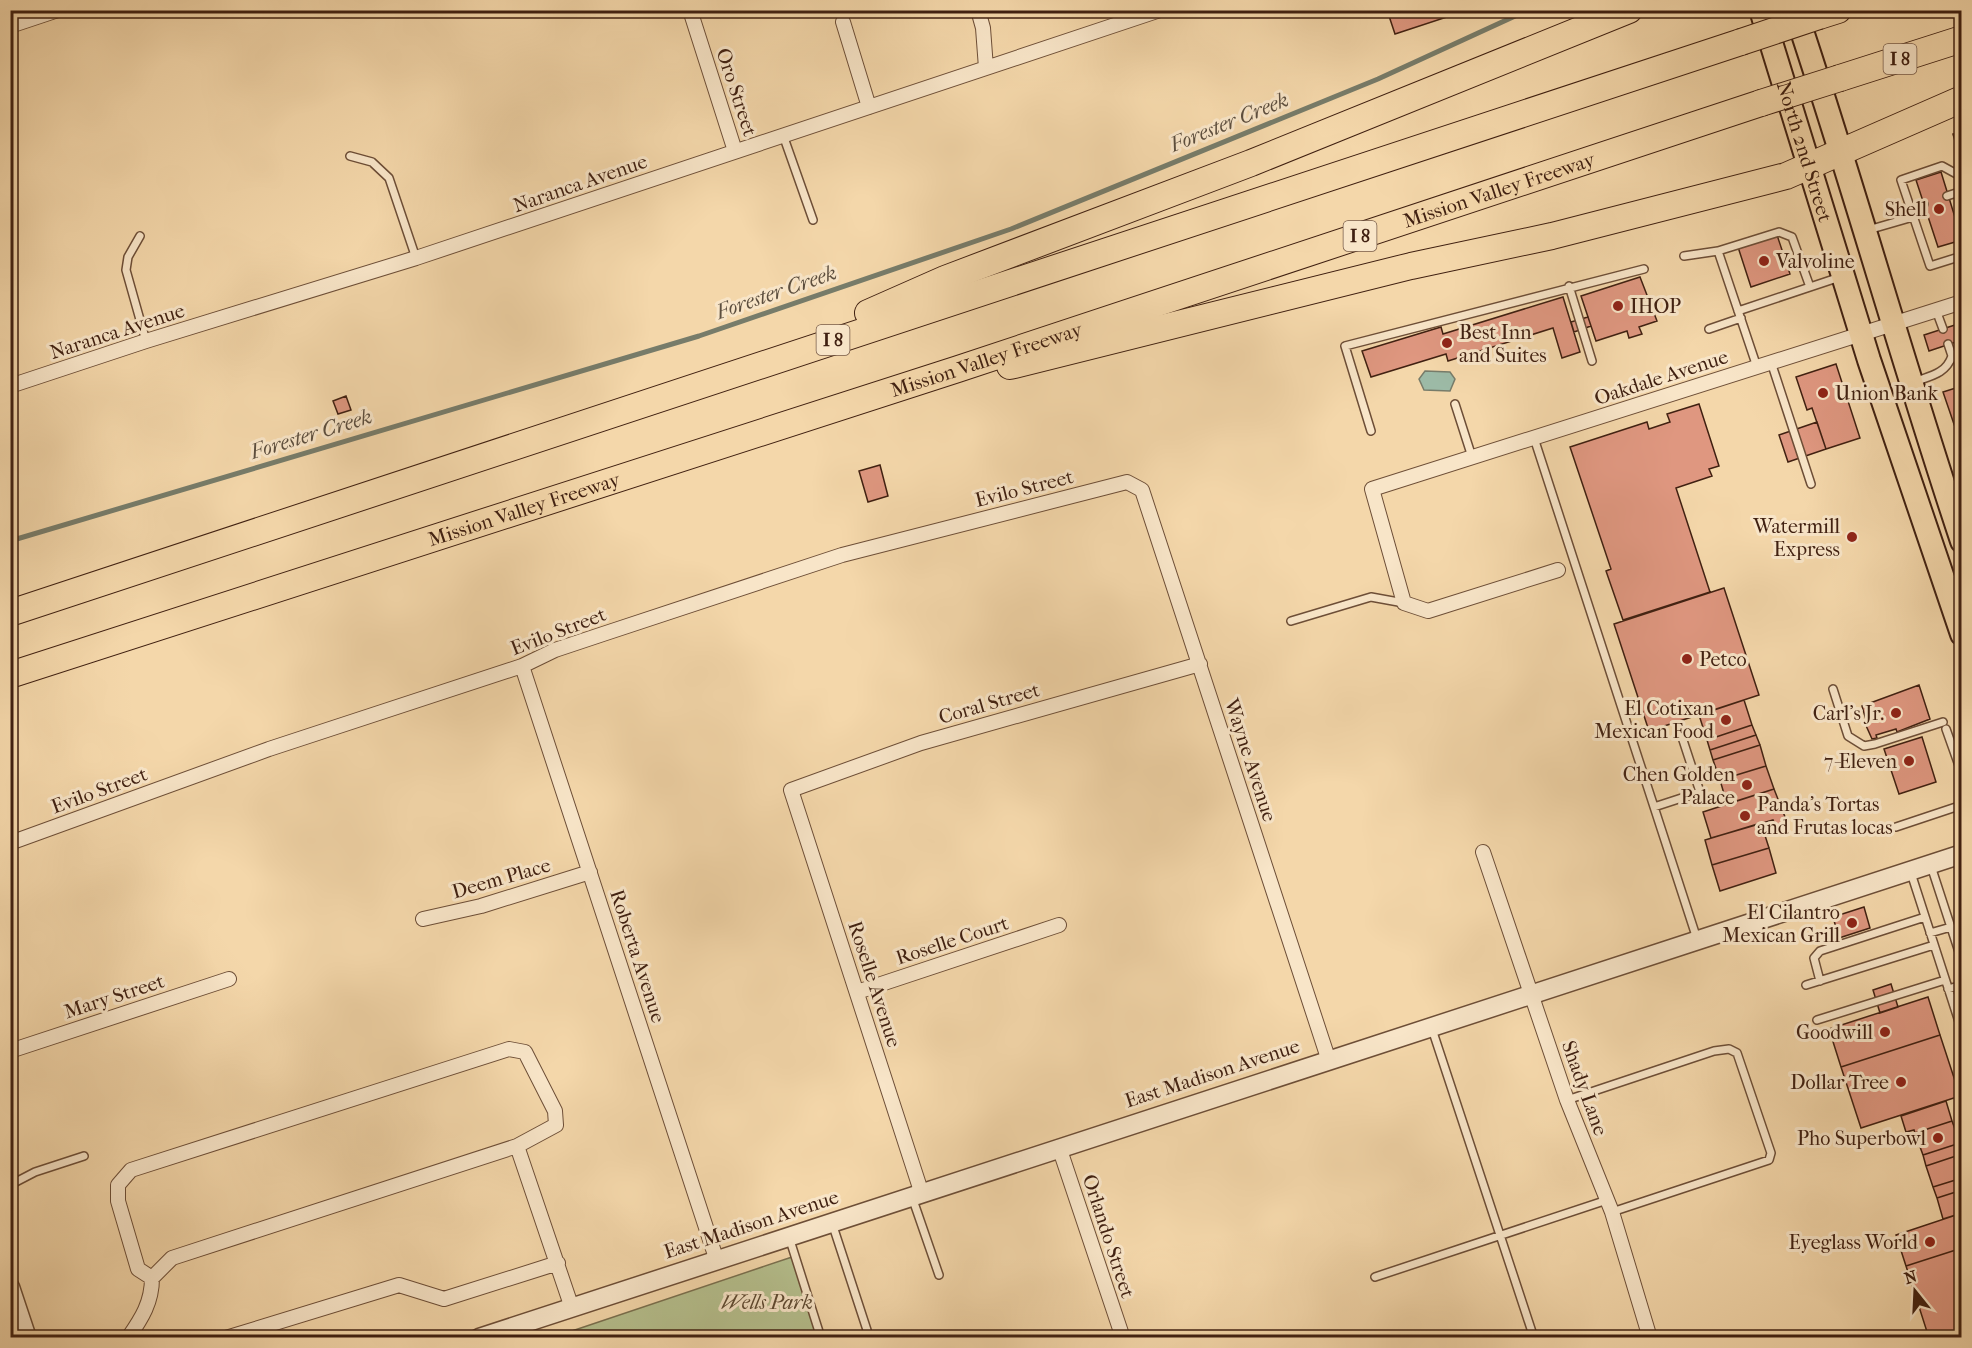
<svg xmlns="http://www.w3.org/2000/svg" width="1972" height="1348" viewBox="0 0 1972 1348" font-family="'IM FELL French Canon',serif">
	<rect width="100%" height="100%" fill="#f4d7aa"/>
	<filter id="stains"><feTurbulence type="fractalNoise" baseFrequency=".00333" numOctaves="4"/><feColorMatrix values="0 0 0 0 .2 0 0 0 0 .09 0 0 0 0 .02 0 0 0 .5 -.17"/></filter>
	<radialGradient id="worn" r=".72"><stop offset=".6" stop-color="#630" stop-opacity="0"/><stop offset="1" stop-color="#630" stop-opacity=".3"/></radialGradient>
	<path fill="#b5bf8d" stroke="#7a704f" stroke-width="1.5" d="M792 1257 818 1338H551Z"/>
	<path fill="#9cbaa6" stroke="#777c6a" stroke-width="1.5" d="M1425 371 1450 372 1455 379 1450 391 1424 390 1419 379Z"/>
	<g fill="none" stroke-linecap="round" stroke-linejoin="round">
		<path stroke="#777c6a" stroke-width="5" d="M10 541 699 336 1011 229 1378 79 1528 10"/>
	</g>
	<path fill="#df9780" stroke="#402011" stroke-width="1.5" d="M1387 10H1453V15L1395 34Z
		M1962 132V166L1953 134Z
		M1941 172 1962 240 1938 247 1916 180Z
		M1777 235 1790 274 1751 287 1738 247Z
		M1640 277 1657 321 1639 327 1642 334 1629 338 1627 331 1596 341 1581 296Z
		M1563 297 1580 352 1562 358 1553 328 1448 361 1446 354 1371 377 1362 351 1441 327 1443 334Z
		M1588 317 1591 326 1574 332 1571 322Z
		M1961 323 1962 340 1929 351 1924 335Z
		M1836 364 1860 438 1826 449 1812 408 1807 410 1796 377Z
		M1962 386V428L1956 430 1943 392Z
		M346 396 351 410 338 414 333 401Z
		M1699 404 1719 466 1709 469 1712 476 1676 488 1710 592 1623 620 1606 571 1611 569 1570 447 1647 422 1649 429 1670 422 1667 414Z
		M1817 422 1826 449 1788 462 1779 435Z
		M880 465 888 496 868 502 859 471Z
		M1724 588 1759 695 1649 731 1614 624Z
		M1919 685 1930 719 1897 732 1896 729 1876 735 1877 738 1872 739 1864 721 1866 720 1862 706Z
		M1744 700 1752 725 1707 740 1699 715Z
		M1752 725 1756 735 1710 750 1707 740Z
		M1756 735 1760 745 1713 760 1710 750Z
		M1922 737 1936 782 1899 794 1884 749Z
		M1760 745 1766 766 1720 780 1713 760Z
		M1766 766 1774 789 1727 804 1720 780Z
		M1774 789 1787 822 1775 825 1773 820 1711 838 1703 812Z
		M1761 823 1769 848 1712 865 1705 840Z
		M1769 848 1776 873 1720 891 1712 865Z
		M1864 907 1870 928 1839 938 1833 917Z
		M1891 984 1898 1007 1880 1013 1873 990Z
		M1928 997 1940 1035 1841 1067 1829 1029Z
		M1940 1035 1960 1096 1861 1128 1841 1067Z
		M1946 1101 1952 1121 1915 1133 1914 1130 1906 1132 1901 1116Z
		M1952 1121 1960 1143 1923 1155 1915 1133Z
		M1960 1143 1962 1154 1926 1166 1923 1155Z
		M1962 1154V1178L1933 1187 1926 1166Z
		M1962 1178V1190L1937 1198 1933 1187Z
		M1962 1190V1213L1943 1219 1937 1198Z
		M1962 1213V1248L1906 1266 1896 1235Z
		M1962 1248V1330L1939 1338H1929L1906 1266Z"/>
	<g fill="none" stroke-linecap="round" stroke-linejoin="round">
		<defs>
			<path id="service" d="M783 135 813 220
				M350 156 372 162 389 178 416 258
				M1962 177 1942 166 1901 180 1930 266 1962 256
				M1947 196 1962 191
				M1910 208 1924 204
				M1868 230 1913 217
				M140 236 128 257 126 270 146 341
				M1684 256 1718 251
				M1569 286 1592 361
				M1936 310 1943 329
				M1738 311 1810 287
				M1709 329 1741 318
				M1948 344 1952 356 1962 363
				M1771 362 1811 484
				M1757 367 1718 251 1779 232 1792 237 1810 287 1840 277
				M1914 382C1930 376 1946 374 1952 356
				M1455 404 1472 457
				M1371 431 1345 346 1644 269
				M1534 438 1697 939
				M1291 621 1371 597 1404 603
				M1833 689 1848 736 1864 746 1875 744 1943 722
				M1946 729 1962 774
				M1654 807 1700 792 1680 731
				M1896 827 1962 805
				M1931 866 1959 952 1962 951
				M1911 873 1962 1031
				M1930 933 1951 927
				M1820 981 1814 958 1820 951 1925 917
				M1806 985 1934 945
				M1948 989 1962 985
				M1817 1020 1945 980
				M1432 1029 1534 1338
				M1567 1100 1714 1051 1729 1049 1737 1053 1771 1153 1769 1160 1612 1212
				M10 1185 35 1172 84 1156
				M912 1197 939 1275
				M832 1223 867 1330
				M789 1237 821 1338
				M1375 1277 1607 1200"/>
			<path id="minor" d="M690 10 735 151
				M978 10 983 28 986 68
				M843 22 869 107
				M10 26 58 10
				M10 386 146 341 416 258 1160 10
				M1558 570 1428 611 1404 603 1372 489 1962 302
				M522 666 716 1258
				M10 843 269 749 522 666 555 650 603 634 842 555 1127 482 1142 490 1328 1058
				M1483 852 1567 1100 1612 1212 1650 1338
				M423 919 481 906 590 872
				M857 992 1059 925
				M10 1051 229 979
				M517 1146 172 1258 152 1278 138 1269 118 1201V1185L131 1170 509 1049 525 1052 555 1111 556 1125 517 1146 572 1308
				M1059 1147 1123 1338
				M921 1191 791 790 921 743 1200 664
				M128 1338C142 1318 152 1302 152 1278
				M226 1338 399 1285 444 1299 558 1263"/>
			<path id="tertiary" d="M10 1287 27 1338
				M479 1338 1962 854"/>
			<g id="primary">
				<path id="s1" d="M1761 10 1869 360 1962 634"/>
				<path d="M1795 10C1854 186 1903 365 1962 541"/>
			</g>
			<g id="motorway">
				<path d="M1819 16 1838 10"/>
				<path d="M1840 78 1962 39"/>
				<path d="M868 313 945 279 1251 163 1629 10"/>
				<path d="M1010 366 1411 266 1552 236 1786 176 1962 99"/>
				<path d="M10 613 1741 42"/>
				<path id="s2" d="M10 675 958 369 1761 103"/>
			</g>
		</defs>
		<use href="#service" stroke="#6d4e37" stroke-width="10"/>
		<use href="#minor" stroke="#6d4e37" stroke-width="16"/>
		<use href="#tertiary" stroke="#6d4e37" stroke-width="21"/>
		<use href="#primary" stroke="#402011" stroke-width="26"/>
		<use href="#motorway" stroke="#402011" stroke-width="28"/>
		<use href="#service" stroke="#f8e5c8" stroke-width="7"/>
		<use href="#minor" stroke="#f8e5c8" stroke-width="14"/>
		<use href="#tertiary" stroke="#f8e5c8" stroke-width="18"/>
		<use href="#primary" stroke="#f4d7aa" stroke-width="22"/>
		<use href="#motorway" stroke="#f4d7aa" stroke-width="26"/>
		<defs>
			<path id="motorway-bridge" d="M1741 42 1819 16
				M1761 103 1840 78"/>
		</defs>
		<use href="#motorway-bridge" stroke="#402011" stroke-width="28" stroke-linecap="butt"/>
		<use href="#motorway-bridge" stroke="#f4d7aa" stroke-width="26"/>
	</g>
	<g fill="#8f2418" stroke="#f8e5c8" stroke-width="2">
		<circle cx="1939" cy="209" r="6"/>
		<circle cx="1764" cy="261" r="6"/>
		<circle cx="1618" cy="306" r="6"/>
		<circle cx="1447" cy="343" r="6"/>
		<circle cx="1823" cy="393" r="6"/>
		<circle cx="1852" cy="537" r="6"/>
		<circle cx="1687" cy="659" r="6"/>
		<circle cx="1896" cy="713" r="6"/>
		<circle cx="1726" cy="720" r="6"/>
		<circle cx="1909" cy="761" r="6"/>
		<circle cx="1747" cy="785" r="6"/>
		<circle cx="1745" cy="816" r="6"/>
		<circle cx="1852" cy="923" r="6"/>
		<circle cx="1885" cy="1032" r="6"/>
		<circle cx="1901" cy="1082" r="6"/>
		<circle cx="1938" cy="1138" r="6"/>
		<circle cx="1930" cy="1242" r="6"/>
	</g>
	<g text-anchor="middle" stroke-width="6" stroke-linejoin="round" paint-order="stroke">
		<g fill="#f8e5c8" stroke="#775b48" stroke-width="1.5">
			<rect x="1883.5" y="44" width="33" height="30" rx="4.5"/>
			<rect x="1343.5" y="221" width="33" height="30" rx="4.5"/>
			<rect x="816.5" y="325" width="33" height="30" rx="4.5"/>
		</g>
		<g font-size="18" font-weight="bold" fill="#402011">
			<text x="1900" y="65">I 8</text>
			<text x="1360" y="242">I 8</text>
			<text x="833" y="346">I 8</text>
		</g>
		<g font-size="20" fill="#402011" stroke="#f8e5c8">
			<text transform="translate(737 92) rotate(72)" y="7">Oro Street</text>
			<text dy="7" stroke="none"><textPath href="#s1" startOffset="148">North 2nd Street</textPath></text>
			<text transform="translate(580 183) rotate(-19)" y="7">Naranca Avenue</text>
			<text dy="7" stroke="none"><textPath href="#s2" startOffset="1566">Mission Valley Freeway</textPath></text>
			<text transform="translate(117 331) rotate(-18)" y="7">Naranca Avenue</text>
			<text dy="7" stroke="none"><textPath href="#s2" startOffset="1026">Mission Valley Freeway</textPath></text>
			<text transform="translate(1661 377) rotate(-18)" y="7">Oakdale Avenue</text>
			<text transform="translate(1024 488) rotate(-14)" y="7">Evilo Street</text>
			<text dy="7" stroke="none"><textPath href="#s2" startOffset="540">Mission Valley Freeway</textPath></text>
			<text transform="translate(558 631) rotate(-21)" y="7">Evilo Street</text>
			<text transform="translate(989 703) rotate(-16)" y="7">Coral Street</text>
			<text transform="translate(1251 760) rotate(72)" y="7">Wayne Avenue</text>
			<text transform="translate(99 790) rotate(-20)" y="7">Evilo Street</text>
			<text transform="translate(501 878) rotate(-16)" y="7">Deem Place</text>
			<text transform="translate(952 940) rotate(-18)" y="7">Roselle Court</text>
			<text transform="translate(638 956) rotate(72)" y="7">Roberta Avenue</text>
			<text transform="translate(875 984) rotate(72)" y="7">Roselle Avenue</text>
			<text transform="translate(114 996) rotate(-18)" y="7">Mary Street</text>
			<text transform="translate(1212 1073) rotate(-18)" y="7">East Madison Avenue</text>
			<text transform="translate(1585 1088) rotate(70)" y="7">Shady Lane</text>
			<text transform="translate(751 1224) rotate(-18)" y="7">East Madison Avenue</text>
			<text transform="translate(1109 1236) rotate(72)" y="7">Orlando Street</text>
		</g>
		<g font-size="20" fill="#402011" stroke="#f8e5c8" text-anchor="end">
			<text x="1927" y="216">Shell</text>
			<text x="1776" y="268" text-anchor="start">Valvoline</text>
			<text x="1630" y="313" text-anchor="start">IHOP</text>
			<text x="1459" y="339" text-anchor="start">Best Inn<tspan x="1459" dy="23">and Suites</tspan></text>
			<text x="1835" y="400" text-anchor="start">Union Bank</text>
			<text x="1840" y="533">Watermill<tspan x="1840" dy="23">Express</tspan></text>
			<text x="1699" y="666" text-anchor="start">Petco</text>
			<text x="1714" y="715">El Cotixan<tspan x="1714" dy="23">Mexican Food</tspan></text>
			<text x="1884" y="720">Carl's Jr.</text>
			<text x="1897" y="768">7-Eleven</text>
			<text x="1735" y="781">Chen Golden<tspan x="1735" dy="23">Palace</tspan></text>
			<text x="1757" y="811" text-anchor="start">Panda's Tortas<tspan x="1757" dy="23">and Frutas locas</tspan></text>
			<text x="1840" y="919">El Cilantro<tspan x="1840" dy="23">Mexican Grill</tspan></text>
			<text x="1873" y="1039">Goodwill</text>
			<text x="1889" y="1089">Dollar Tree</text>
			<text x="1926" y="1145">Pho Superbowl</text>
			<text x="1918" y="1249">Eyeglass World</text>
		</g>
		<g font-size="20" font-style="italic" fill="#5d4830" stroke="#f8e5c8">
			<text x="767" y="1309">Wells Park</text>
		</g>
		<g font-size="21" font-style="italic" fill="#5c4e3e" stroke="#f8e5c8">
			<text transform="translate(1229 122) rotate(-22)" y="7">Forester Creek</text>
			<text transform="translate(776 292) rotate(-19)" y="7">Forester Creek</text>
			<text transform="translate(311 434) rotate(-17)" y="7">Forester Creek</text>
		</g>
	</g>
	<rect width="1972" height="1348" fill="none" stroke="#f4d7aa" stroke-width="36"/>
	<rect x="12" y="12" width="1948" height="1324" fill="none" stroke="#402011" stroke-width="3"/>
	<rect x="18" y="18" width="1936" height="1312" fill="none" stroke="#402011" stroke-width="1.5"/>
	<g transform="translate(1915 1291) rotate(342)" stroke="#f8e5c8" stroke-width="4.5" paint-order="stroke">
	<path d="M0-4.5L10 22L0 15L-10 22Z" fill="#402011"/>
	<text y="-9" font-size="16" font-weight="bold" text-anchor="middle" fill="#402011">N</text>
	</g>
	<rect width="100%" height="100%" filter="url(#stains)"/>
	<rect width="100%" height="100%" fill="url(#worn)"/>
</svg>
